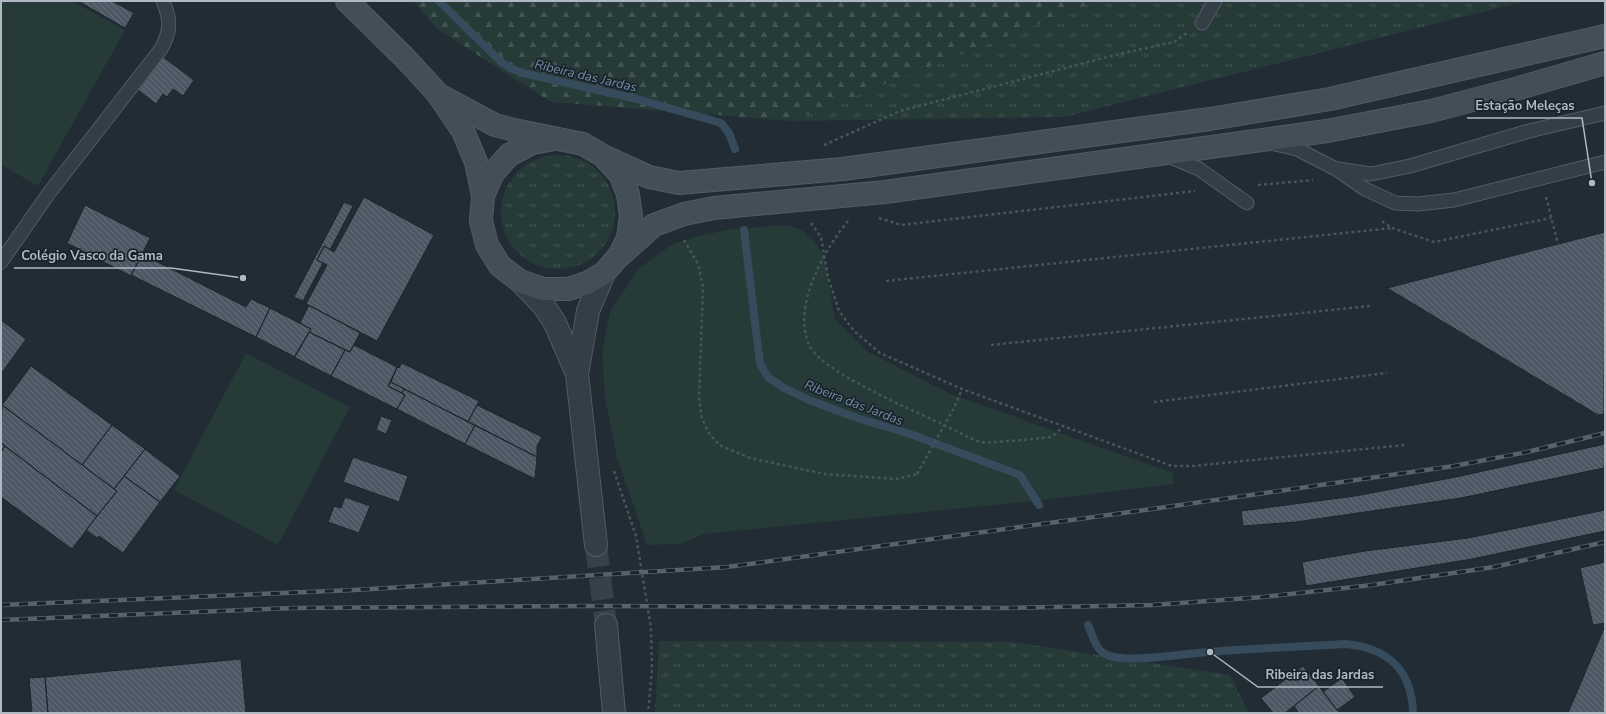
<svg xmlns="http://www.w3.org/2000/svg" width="1606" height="714" viewBox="0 0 1606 714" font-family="'Nunito Sans',sans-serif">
	<defs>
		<pattern id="grass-tufts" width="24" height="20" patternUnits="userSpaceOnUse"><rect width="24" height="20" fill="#263a38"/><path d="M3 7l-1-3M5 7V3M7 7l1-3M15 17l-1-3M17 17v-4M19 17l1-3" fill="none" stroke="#435453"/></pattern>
		<pattern id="forest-firs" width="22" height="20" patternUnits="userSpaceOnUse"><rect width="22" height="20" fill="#263a38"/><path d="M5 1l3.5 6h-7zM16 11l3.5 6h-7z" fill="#435453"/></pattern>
		<pattern id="building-back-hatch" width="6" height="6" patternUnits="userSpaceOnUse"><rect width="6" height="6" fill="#4c5964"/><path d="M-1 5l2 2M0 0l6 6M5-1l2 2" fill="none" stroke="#636f79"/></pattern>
	</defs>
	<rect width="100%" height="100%" fill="#212c35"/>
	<path fill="url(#grass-tufts)" d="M1097 1H1526L1064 117 791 121Z
		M501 212a57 57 0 1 1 114 0a57 57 0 1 1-114 0Z
		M659 641 1012 642 1230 675 1249 713H655Z"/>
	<path fill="url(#forest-firs)" d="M413 1H1097L791 121 551 102 437 29Z"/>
	<path fill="#263a38" d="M1 1H72L125 30 38 186 1 165Z
		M787 225 802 230 815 242 824 256 835 319 868 352 951 394 1173 473V484L1024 502 704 534 680 544 647 545 617 457 605 399 602 351 610 312 639 268 673 244 694 237 732 229Z
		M246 353 350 407 278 545 174 490Z"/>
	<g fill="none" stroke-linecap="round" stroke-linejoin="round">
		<path stroke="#364b5b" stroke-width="8" d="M439 1 500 61 510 68 523 73 637 99 721 123 729 133 735 149
			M744 230 760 364 768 377 784 388 809 400 857 418 910 434 1020 475 1039 505
			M1088 625C1093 636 1096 651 1107 655 1127 664 1186 653 1210 652 1255 648 1299 647 1344 644 1386 647 1412 669 1413 713"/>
	</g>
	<path fill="url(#building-back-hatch)" stroke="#1c252c" d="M78 1H112L134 13 125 28Z
		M163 57 194 80 183 96 173 89 167 97 163 94 156 104 138 90Z
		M364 197 434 235 377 341 306 304 327 265 317 260 324 246 334 252Z
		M344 202 353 206 330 250 324 246 317 260 323 263 303 301 294 297Z
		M85 205 150 238 131 276 67 243Z
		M1605 232 1604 414 1598 415 1387 288Z
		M142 254 246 307 251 299 270 308 256 337 131 275Z
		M309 305 360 333 350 352 309 332 311 329 300 323Z
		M270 308 311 329 295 357 256 337Z
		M1 320 26 339 1 374Z
		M309 332 345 350 331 376 294 357Z
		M354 345 397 367 388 386 405 395 397 409 331 376 345 350 350 352Z
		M402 363 479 401 468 422 391 382 397 367 399 368Z
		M31 366 112 425 82 465 2 405Z
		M391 382 404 389 402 393 388 386Z
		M404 389 475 425 465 444 397 409 405 395 402 393Z
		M2 405 117 491 97 516 1 443Z
		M477 405 542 437 537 446V457L468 422Z
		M381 416 392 420 386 434 376 430Z
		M112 425 145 449 114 489 82 465Z
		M475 425 537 457 535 479 465 444Z
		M1 443 5 446 1 452Z
		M1605 444 1604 468 1461 498 1296 522 1243 526 1241 511 1355 496 1456 477Z
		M5 446 97 516 72 549 1 497V452Z
		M145 449 180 476 160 502 124 476Z
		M353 457 408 476 399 502 343 482Z
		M124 476 160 502 123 553 99 536 97 538 86 530 117 491 114 489Z
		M345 497 370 506 359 533 328 522 334 506 341 508Z
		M1605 510V531L1472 559 1306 586 1302 562 1365 551 1468 538Z
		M1605 562V623L1593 625 1580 568Z
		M1605 626V713H1568Z
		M241 659 246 713H48L45 677Z
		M1303 666 1319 686 1285 713H1273L1261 698Z
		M45 677 48 713H32L29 678Z
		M1342 678 1355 697 1337 710 1323 692Z
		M1319 686 1323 692 1340 713H1299L1294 706Z"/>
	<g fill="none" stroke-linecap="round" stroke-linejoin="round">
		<path stroke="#36414a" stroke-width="22" stroke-dasharray="22 11" stroke-linecap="butt" d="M596 545 606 625"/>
		<defs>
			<path id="service" d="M1202 23 1215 1
				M1271 143 1297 149 1336 169 1365 189 1395 203 1418 204 1454 200 1605 162
				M1166 155 1199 169 1247 203
				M1338 169 1371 174 1410 166 1529 131 1605 113
				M1 262 49 193 161 49C171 31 171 20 163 1"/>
			<path id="tertiary" d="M520 281 544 306 555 323 577 374
				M596 545 577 374 588 311 604 273
				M606 625 614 713"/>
			<path id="secondary" d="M347 1 405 58 438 94 463 131 476 162 483 196 481 221 487 245 500 266 520 281 543 289H568L587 283 604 273 617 258 654 225 684 214 714 208 885 192 1327 131 1431 111 1519 88 1605 63
				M441 96 495 125 514 130 583 144 605 157 649 177 679 183 843 169 1210 119 1330 99 1605 36
				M605 158 620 174 628 194 631 216 628 238 620 254
				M483 196 493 173 509 155 532 143 550 140"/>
		</defs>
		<use href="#service" stroke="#525c64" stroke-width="15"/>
		<use href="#tertiary" stroke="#525c64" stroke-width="24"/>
		<use href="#secondary" stroke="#525c64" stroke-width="24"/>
		<path stroke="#445756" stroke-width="2.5" stroke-dasharray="3 3" stroke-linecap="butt" d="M824 145 900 111 1115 55 1174 42 1187 33
			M1258 185 1313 180
			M1546 197 1558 244
			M879 218 901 225 1195 191
			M848 221C824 250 792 306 809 345 820 371 912 410 940 423 953 429 967 438 981 442 985 444 1043 438 1050 437 1055 435 1060 429 1064 426
			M1382 221 1392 228 1434 242 1551 218
			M811 223 821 237 828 277 839 311 854 331 880 353 962 389 1172 466H1193L1405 445
			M684 240 698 264 703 287 699 398 702 419 709 433 719 445 750 458 825 474 896 479 917 474
			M886 281 1392 228
			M991 345 1370 306
			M1154 402 1387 373
			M955 406 962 389
			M614 471 636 536 651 628 652 669 648 713"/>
		<use href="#service" stroke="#343e46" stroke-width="13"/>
		<use href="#tertiary" stroke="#343e46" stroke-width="22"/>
		<use href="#secondary" stroke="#424e58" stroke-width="22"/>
		<defs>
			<path id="rail" d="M1 605 354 590 727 567 1145 510 1454 466 1527 452 1605 433
				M1 620 293 608 592 606 1008 608 1153 605 1263 597 1372 585 1494 567 1605 542"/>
		</defs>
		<use href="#rail" stroke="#56636d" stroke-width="4.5"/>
		<use href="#rail" stroke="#1a232a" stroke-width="3" stroke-dasharray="9" stroke-linecap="butt"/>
		<path stroke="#445756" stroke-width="2.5" stroke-dasharray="3 3" stroke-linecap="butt" d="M917 474 955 406"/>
	</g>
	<g text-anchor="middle" stroke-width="3.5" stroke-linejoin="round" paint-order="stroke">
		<g font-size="13" font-style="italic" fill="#708ea5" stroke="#1a232a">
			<text transform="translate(586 75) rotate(13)" y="5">Ribeira das Jardas</text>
			<text transform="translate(854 402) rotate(21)" y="5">Ribeira das Jardas</text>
		</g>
	</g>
	<path fill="none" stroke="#aeb9c3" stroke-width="1.5" d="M1592 183L1582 118H1467M243 278L171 268H14M1210 652L1258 687H1383"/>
	<g fill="#aeb9c3" stroke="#1a232a" stroke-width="1.5">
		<circle cx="1592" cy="183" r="4"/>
		<circle cx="243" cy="278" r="4"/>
		<circle cx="1210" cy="652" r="4"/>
	</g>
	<g font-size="13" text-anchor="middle" font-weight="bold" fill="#aeb9c3" stroke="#1a232a" stroke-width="3.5" stroke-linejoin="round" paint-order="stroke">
		<text x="1525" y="110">Estação Meleças</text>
		<text x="92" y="260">Colégio Vasco da Gama</text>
		<text x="1320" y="679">Ribeira das Jardas</text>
	</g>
	<rect width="1606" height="714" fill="none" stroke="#aeb9c3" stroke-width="4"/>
</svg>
